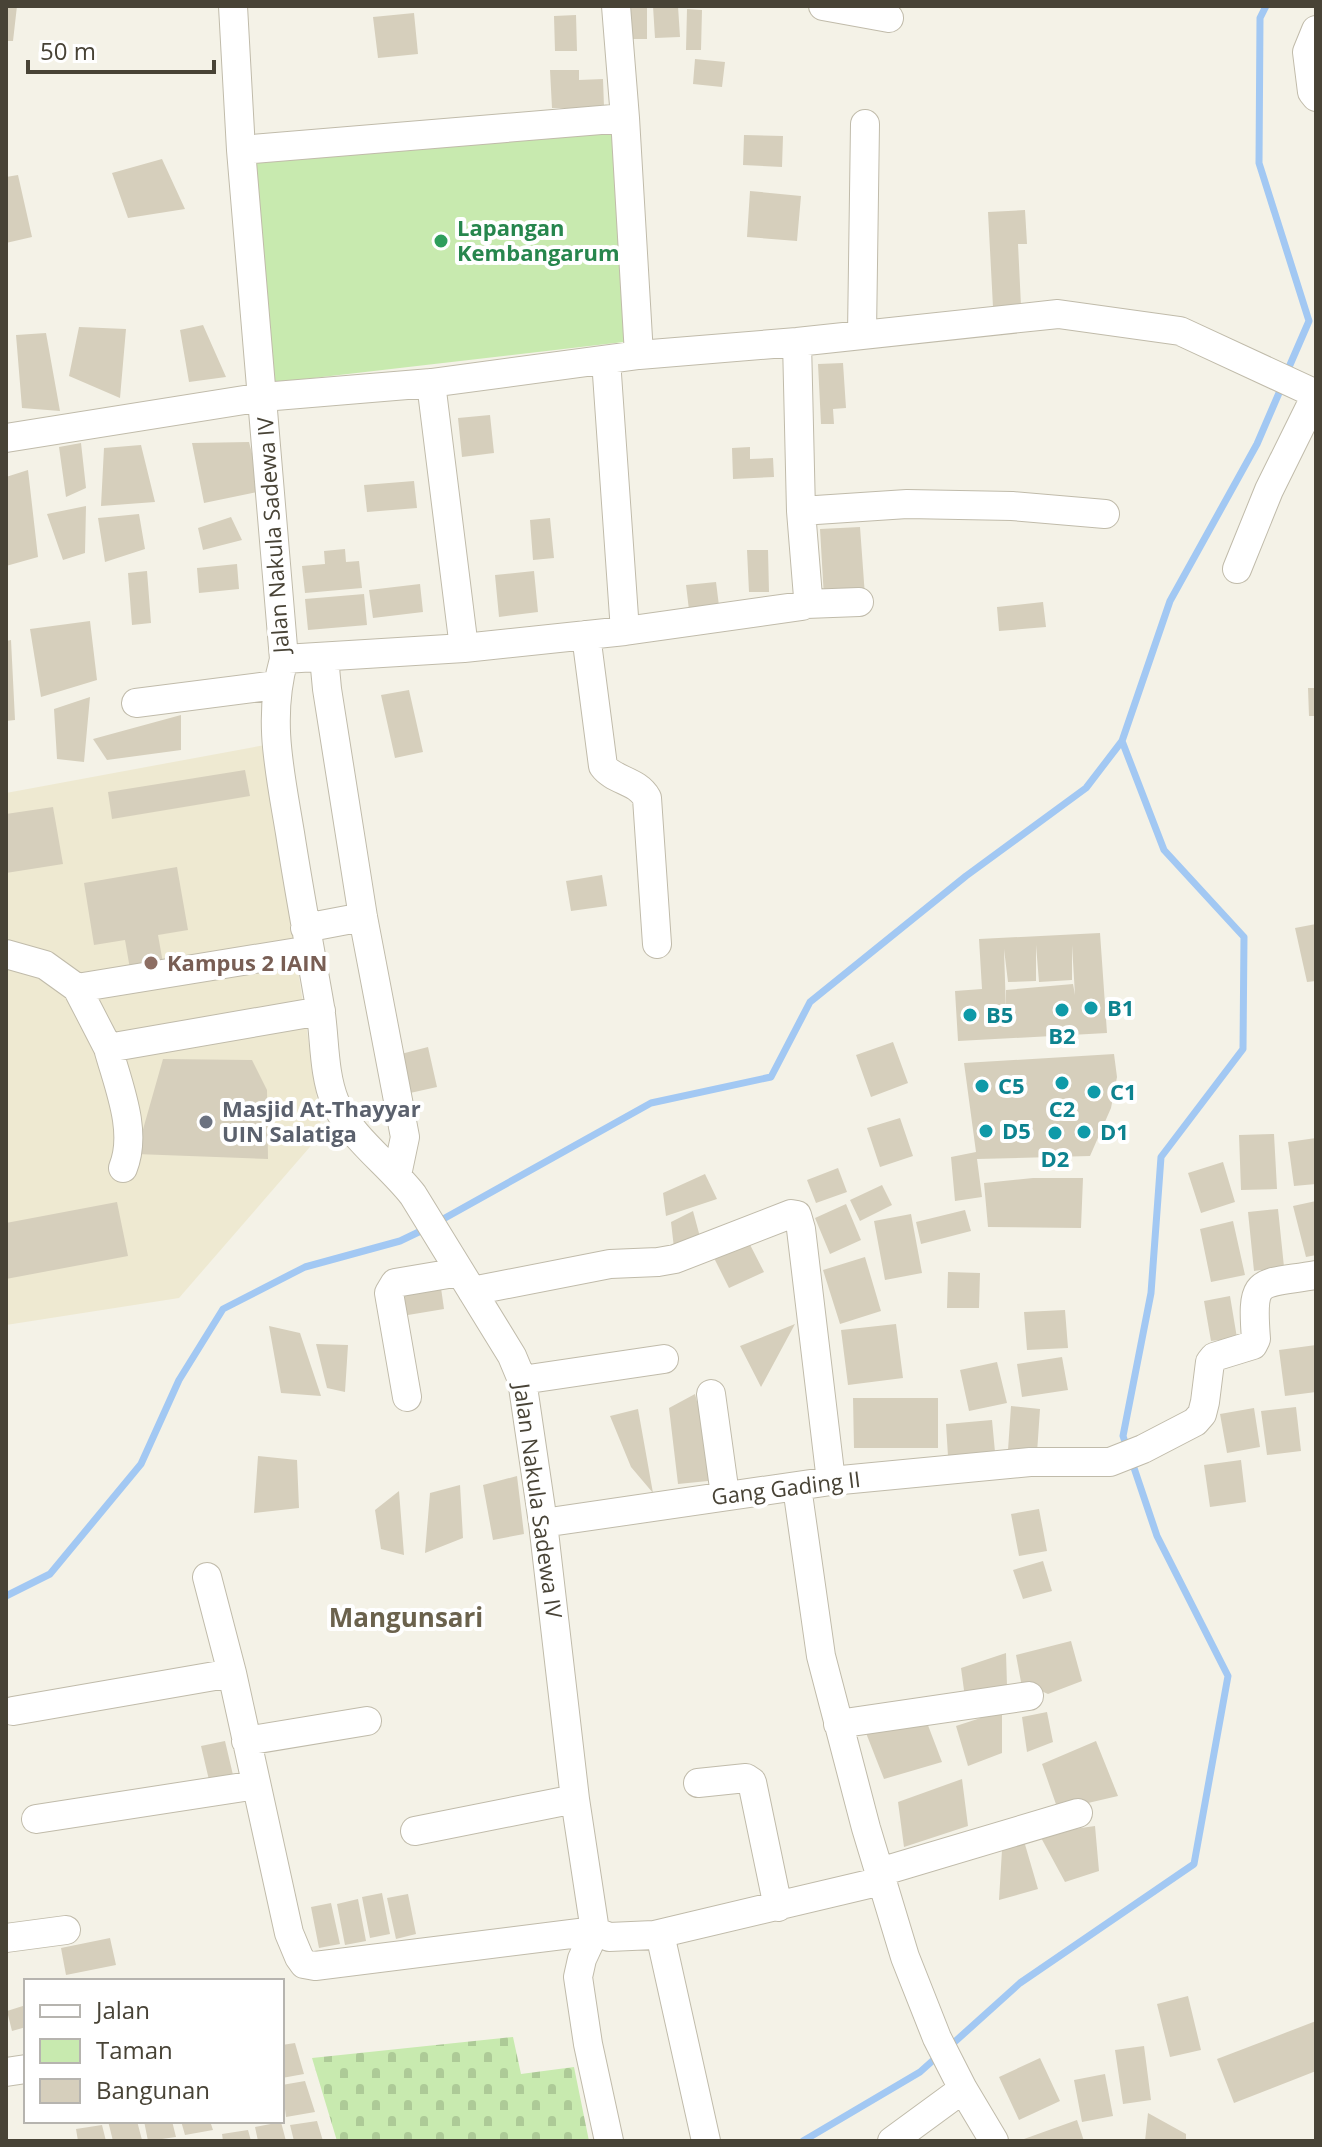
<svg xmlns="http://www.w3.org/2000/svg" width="1322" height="2147" viewBox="0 0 1322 2147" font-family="'Open Sans',sans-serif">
	<defs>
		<pattern id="cemetery-stones" width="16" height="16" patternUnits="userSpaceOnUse" patternTransform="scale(2)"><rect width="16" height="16" fill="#c8eaaf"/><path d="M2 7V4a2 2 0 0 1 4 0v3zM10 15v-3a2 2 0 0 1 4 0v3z" fill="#adca97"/></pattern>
	</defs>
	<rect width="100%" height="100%" fill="#f4f2e7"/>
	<path fill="#eee9d1" d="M265 745 322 1133 179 1298 6 1325V793Z"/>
	<path fill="url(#cemetery-stones)" d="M513 2037 521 2074 574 2067 589 2141H337L312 2058Z"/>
	<path fill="#c8eaaf" d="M617 126 632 341 270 383 249 141Z"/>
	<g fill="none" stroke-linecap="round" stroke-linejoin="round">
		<path stroke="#a2c8f3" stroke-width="7" d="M1266 6 1260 18 1259 163 1309 321 1286 374
			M436 1223 651 1103 771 1077 810 1002 966 876 1086 788 1122 741
			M1127 1448 1123 1436 1151 1293 1161 1157 1243 1049 1244 937 1164 850 1122 741 1170 601 1257 444 1282 386
			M6 1596 50 1574 141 1464 179 1380 223 1309 305 1267 400 1241 425 1229
			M949 2047 1020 1983 1194 1864 1228 1676 1157 1536 1131 1459
			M803 2141 920 2072 939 2055"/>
	</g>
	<path fill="#d6cfbc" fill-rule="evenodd" d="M6 6H17L13 41H6Z
		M628 6H647V39H629Z
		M653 6H678L680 37 655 38Z
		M687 9 702 10 701 50H686Z
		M414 13 418 54 378 58 373 17Z
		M576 15 577 51H555L554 16Z
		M695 59 725 62 722 87 693 84Z
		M550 70H579V80L603 79 604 107 571 111V108H552Z
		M744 135 783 136 782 167 743 165Z
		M162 159 185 209 128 218 112 173Z
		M18 175 32 237 6 243V177Z
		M750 191 801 196 797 241 747 237Z
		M1025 210 1027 244H1018L1021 306 993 307 988 212Z
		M203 325 226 377 189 382 180 330Z
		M79 327 126 329 120 398 69 376Z
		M46 333 60 411 22 408 16 335Z
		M843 363 846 408 833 409 834 424H821L818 364Z
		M490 415 494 453 462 457 458 418Z
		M249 442 262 491 204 503 192 443Z
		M81 443 86 488 66 497 59 447Z
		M141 445 155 502 101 506 104 448Z
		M750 447V459L773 458 774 477 733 479 732 448Z
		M28 470 38 557 6 566V477Z
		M414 481 417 508 367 512 364 485Z
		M86 506 85 553 63 560 47 514Z
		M139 514 145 549 105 562 98 518Z
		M231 517 242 540 203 550 198 528Z
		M550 518 554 558 533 560 530 520Z
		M860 527 865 596 824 598 820 529Z
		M345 549 346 562 359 561 362 588 305 593 302 566 325 564 324 551Z
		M747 550H768L769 592H749Z
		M237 564 239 589 199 593 197 568Z
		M147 571 151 623 132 625 128 573Z
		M534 571 538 612 499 617 495 575Z
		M716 582 719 606 689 610 686 585Z
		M420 584 423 612 373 618 369 590Z
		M364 594 367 625 308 630 305 599Z
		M1043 602 1046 627 999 631 997 607Z
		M90 621 97 680 41 697 30 629Z
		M11 640 15 720 6 721V641Z
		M1308 688H1316V716H1309Z
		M409 690 423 752 395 758 381 695Z
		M90 697 84 762 57 759 54 709Z
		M181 715V750L107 760 93 739Z
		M245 770 250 796 112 819 108 792Z
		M53 807 63 864 6 873V814Z
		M177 867 188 930 158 935 163 963 130 969 125 940 94 945 84 883Z
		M602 875 607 906 571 911 566 881Z
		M1316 924V981L1307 982 1295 928Z
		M1100 933 1107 1033 958 1041 955 991 982 989 979 939ZM1036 945 1039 982 1072 980V945L1075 995 1073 984 1006 990V1012L1004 949 1008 982 1036 981Z
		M893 1042 908 1083 871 1097 856 1055Z
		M428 1047 437 1087 410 1093 401 1054Z
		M1114 1054 1117 1077 1111 1108 1090 1156 977 1159 982 1197 955 1201 951 1157 976 1152 964 1063Z
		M163 1059 252 1060 267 1090 268 1159 136 1154Z
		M900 1118 913 1156 880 1167 867 1128Z
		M1274 1134 1277 1189 1241 1190 1239 1135Z
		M1316 1138V1184L1294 1186 1288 1142Z
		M1223 1162 1235 1202 1201 1213 1188 1173Z
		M838 1168 847 1192 816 1203 807 1180Z
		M705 1174 717 1199 666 1216 663 1193Z
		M1033 1178H1083L1081 1228 988 1227 984 1183Z
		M882 1185 892 1205 860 1221 850 1200Z
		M1316 1201V1255L1306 1257 1293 1206Z
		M117 1202 128 1256 6 1279V1223Z
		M846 1204 861 1240 830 1254 815 1218Z
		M1278 1209 1284 1267 1254 1271 1248 1212Z
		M965 1210 971 1231 921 1244 916 1222Z
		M693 1211 700 1237 674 1248 671 1222Z
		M911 1214 922 1273 885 1280 874 1221Z
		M1233 1221 1245 1275 1211 1282 1200 1229Z
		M744 1233 764 1272 729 1288 710 1250Z
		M865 1257 881 1311 840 1324 823 1270Z
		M948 1272 980 1273 979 1308H947Z
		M441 1288 444 1309 402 1316 399 1295Z
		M1230 1296 1237 1338 1211 1341 1204 1301Z
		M1065 1310 1068 1348 1027 1350 1024 1312Z
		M795 1324 761 1387 740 1346Z
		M896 1324 903 1378 848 1385 841 1330Z
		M269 1326 300 1333 321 1396 281 1393Z
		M316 1344 348 1345 345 1392 327 1388Z
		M1316 1345V1392L1285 1396 1279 1350Z
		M1062 1357 1068 1390 1022 1397 1017 1364Z
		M997 1362 1007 1403 969 1411 960 1370Z
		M695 1394 718 1480 678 1484 669 1408Z
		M853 1398H938V1448H854Z
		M1011 1406 1040 1409 1037 1453 1008 1450Z
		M1296 1407 1301 1451 1267 1455 1261 1411Z
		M1254 1408 1260 1447 1227 1453 1220 1414Z
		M638 1409 653 1493 631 1467 610 1416Z
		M992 1420 995 1452 948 1456 946 1424Z
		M258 1456 297 1460 299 1508 254 1513Z
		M1241 1460 1246 1502 1210 1507 1204 1465Z
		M517 1476 524 1534 493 1540 483 1485Z
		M460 1485 463 1538 425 1553 430 1493Z
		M399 1491 404 1555 381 1549 375 1510Z
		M1039 1509 1047 1551 1019 1556 1011 1514Z
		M1043 1561 1052 1591 1023 1599 1013 1570Z
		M1071 1641 1082 1681 1048 1694 1021 1682 1016 1655Z
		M1006 1653 1007 1686 966 1705 961 1668Z
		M1002 1711V1753L968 1766 956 1726Z
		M1047 1712 1053 1742 1027 1752 1022 1717Z
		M926 1720 942 1762 884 1779 866 1733Z
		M225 1741 233 1775 209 1780 201 1746Z
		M1096 1741 1118 1796 1058 1810 1042 1764Z
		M962 1779 968 1826 904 1847 898 1802Z
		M1095 1826 1099 1871 1065 1882 1039 1834Z
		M1024 1841 1038 1889 999 1900 1002 1850Z
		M382 1893 390 1934 370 1938 362 1897Z
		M408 1894 416 1934 396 1939 387 1898Z
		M358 1899 366 1941 345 1945 337 1904Z
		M331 1903 340 1944 319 1948 311 1907Z
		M110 1938 116 1965 66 1975 61 1948Z
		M1188 1996 1201 2050 1170 2057 1157 2004Z
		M26 2005V2027L12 2031 7 2011Z
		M1316 2021V2071L1234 2103 1217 2059Z
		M295 2043 304 2074 282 2078V2045Z
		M1144 2046 1151 2100 1123 2104 1115 2050Z
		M1040 2058 1060 2101 1019 2120 999 2077Z
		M1105 2074 1113 2116 1082 2122 1074 2080Z
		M305 2081 315 2112 286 2117 282 2085Z
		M1148 2113 1186 2134V2141H1145Z
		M1077 2120 1084 2141H1025L1024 2139Z
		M108 2121H137L142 2140 113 2141Z
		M144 2121H172L176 2137 148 2141Z
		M181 2121H210L213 2130 185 2135Z
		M317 2121 323 2141H294L290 2125Z
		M281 2122 286 2141H258L255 2127Z
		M102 2125 106 2141H78L76 2129Z
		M248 2130 251 2141H223L222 2134Z"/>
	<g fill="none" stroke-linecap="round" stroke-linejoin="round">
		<defs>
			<path id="minor" d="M233 6 241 150 284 659C267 719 280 772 290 833 299 891 310 949 320 1007 325 1037 323 1073 335 1102 351 1138 389 1164 413 1195L512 1356 522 1380 543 1523 575 1799 595 1931 582 1959 578 1977 588 2044 609 2141
				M823 6 889 18
				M1316 30 1307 52 1312 92 1316 97
				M625 118 639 355
				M241 150 625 118 616 6
				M862 334 865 124
				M606 360 625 631
				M431 383 464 648
				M6 438 263 397 431 383 639 355 797 342 1058 314 1180 331 1316 394
				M801 511 907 504 1012 506 1105 514
				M1237 569 1269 490 1316 395
				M806 604 859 602
				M586 635 603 766C614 781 637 780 647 798L657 944
				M324 657 327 689 363 917 405 1137 397 1175
				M284 659 464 648 625 631 802 606 808 597 801 511 797 342
				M136 703 276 685
				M305 928 363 917
				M6 954 45 965 77 988 310 950
				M77 988 108 1048
				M123 1168C138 1131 118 1085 108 1048L321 1011
				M472 1291 610 1264 658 1262 675 1259 791 1214 797 1215 801 1229 831 1481
				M522 1380 664 1359
				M711 1394 725 1495
				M407 1397 389 1293 395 1283 460 1272
				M797 1487 821 1656 866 1828 905 1957 937 2038 963 2089 994 2141
				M543 1523 831 1481 1030 1462H1110L1143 1449 1195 1422 1202 1414 1205 1402 1210 1362 1214 1357 1253 1345 1256 1339C1251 1275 1258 1285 1316 1275
				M207 1577 232 1673
				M13 1711 232 1673 289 1933 299 1957 304 1964 315 1966 595 1931 609 1937 654 1935 882 1881
				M838 1724 1029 1696
				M246 1741 367 1721
				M698 1783 746 1778 752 1782 778 1907
				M36 1819 256 1785
				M415 1831 575 1799
				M880 1872 1078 1813
				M660 1934 706 2141
				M6 1938 66 1930
				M6 2072 26 2069
				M892 2141 963 2089"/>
		</defs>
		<use href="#minor" stroke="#c0bbaa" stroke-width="30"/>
		<use href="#minor" stroke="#fff" stroke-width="28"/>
	</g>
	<circle fill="#2e9e5b" stroke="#fff" stroke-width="3" cx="441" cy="241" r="8"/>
	<circle fill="#8d6e63" stroke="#fff" stroke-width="3" cx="151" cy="963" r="8"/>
	<g fill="#0f9aa8" stroke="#fff" stroke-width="3">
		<circle cx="1091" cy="1008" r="8"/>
		<circle cx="1062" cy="1010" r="8"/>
		<circle cx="970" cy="1015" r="8"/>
		<circle cx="1062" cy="1083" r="8"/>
		<circle cx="982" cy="1086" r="8"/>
		<circle cx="1094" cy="1092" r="8"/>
		<circle cx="986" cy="1131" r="8"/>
		<circle cx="1084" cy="1132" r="8"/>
		<circle cx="1055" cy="1133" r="8"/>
	</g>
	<circle fill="#6b7280" stroke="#fff" stroke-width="3" cx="206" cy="1122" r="8"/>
	<g text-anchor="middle" stroke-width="8" stroke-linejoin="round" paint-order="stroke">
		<g font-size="22" font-weight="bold" fill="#27864d" stroke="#fff" text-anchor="start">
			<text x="457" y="236">Lapangan<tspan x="457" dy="25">Kembangarum</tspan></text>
		</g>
		<g font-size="22" fill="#484336" stroke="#fff">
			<text transform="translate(273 535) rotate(-94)" y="8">Jalan Nakula Sadewa IV</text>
			<text transform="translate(786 1488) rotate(-7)" y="8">Gang Gading II</text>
			<text transform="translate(538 1501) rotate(82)" y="8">Jalan Nakula Sadewa IV</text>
		</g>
		<g font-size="22" font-weight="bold" fill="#785e54" stroke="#fff" text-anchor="start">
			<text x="167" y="971">Kampus 2 IAIN</text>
		</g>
		<g font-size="22" font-weight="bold" fill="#0d838f" stroke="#fff" text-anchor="start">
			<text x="1107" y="1016">B1</text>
			<text x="986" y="1023">B5</text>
			<text x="1062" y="1044" text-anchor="middle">B2</text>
			<text x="998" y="1094">C5</text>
			<text x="1110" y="1100">C1</text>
			<text x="1062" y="1117" text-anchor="middle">C2</text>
			<text x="1002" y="1139">D5</text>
			<text x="1100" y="1140">D1</text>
			<text x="1055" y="1167" text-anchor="middle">D2</text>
		</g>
		<g font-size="22" font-weight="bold" fill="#5b616d" stroke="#fff" text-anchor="start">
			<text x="222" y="1117">Masjid At-Thayyar<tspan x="222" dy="25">UIN Salatiga</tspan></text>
		</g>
		<g font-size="26" font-weight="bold" fill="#6b624d" stroke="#fff">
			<text x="406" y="1627">Mangunsari</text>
		</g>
	</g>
	<rect width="1322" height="2147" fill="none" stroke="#484336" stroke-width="16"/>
	<rect x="24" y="1979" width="260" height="144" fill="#ffffff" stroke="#b6b4af" stroke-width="2"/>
	<rect x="40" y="2005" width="40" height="12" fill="#ffffff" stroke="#b6b4af" stroke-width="2"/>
	<text x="96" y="2019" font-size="24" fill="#484336">Jalan</text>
	<rect x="40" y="2039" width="40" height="24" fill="#c8eaaf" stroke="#b6b4af" stroke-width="2"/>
	<text x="96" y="2059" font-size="24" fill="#484336">Taman</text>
	<rect x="40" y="2079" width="40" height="24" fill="#d6cfbc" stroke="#b6b4af" stroke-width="2"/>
	<text x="96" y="2099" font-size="24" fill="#484336">Bangunan</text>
	<path d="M28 60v12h186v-12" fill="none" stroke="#484336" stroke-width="4"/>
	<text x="40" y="60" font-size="24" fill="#484336" stroke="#ffffff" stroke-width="6" paint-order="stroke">50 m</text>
</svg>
